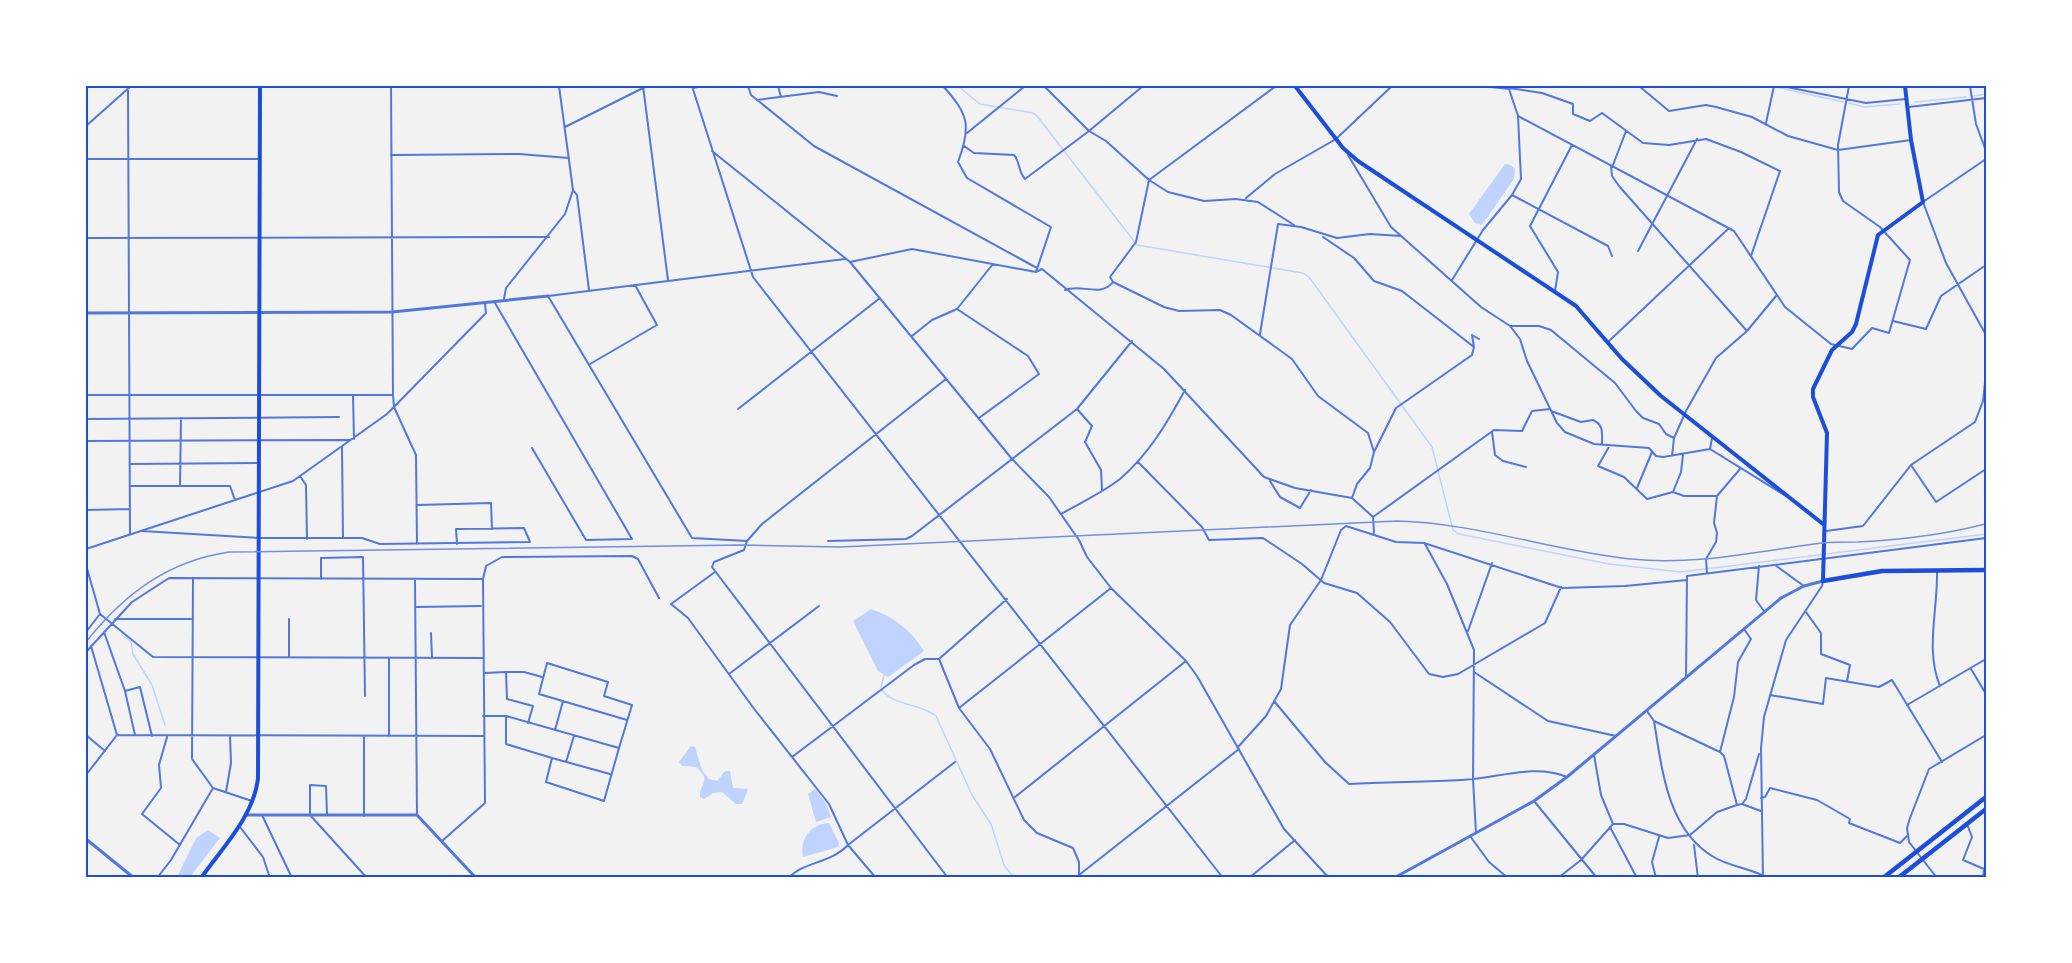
<svg xmlns="http://www.w3.org/2000/svg" width="2072" height="963" viewBox="0 0 2072 963" font-family="Lato,sans-serif">
	<rect width="100%" height="100%" fill="#f2f2f2"/>
	<path fill="#bfd3fe" d="M1505 164 1511 165 1515 169 1514 179 1482 225 1475 223 1469 214Z
		M871 609C893 616 912 631 924 651L888 677 878 671 853 621Z
		M691 746 695 747 702 770 709 779 717 781 725 771H730L733 788 748 789 742 804H736L722 792 713 793 704 799 700 797C699 783 713 781 696 767L682 766 679 762Z
		M815 789 825 802 831 817 816 822 808 794Z
		M829 823 839 843 838 847 803 857C799 839 811 824 829 823Z
		M208 830 220 838 190 877H177L196 838Z"/>
	<g fill="none" stroke-linecap="round" stroke-linejoin="round">
		<path stroke="#bfd3fe" stroke-width="1.5" d="M958 86 980 104 1033 113 1037 116 1137 245 1303 273 1309 277 1432 447 1453 530 1459 534 1609 564 1681 572 1986 534
			M1768 86H1770
			M1776 87 1843 102
			M1974 96 1986 94
			M1915 102 1966 97
			M1849 103 1864 107 1900 104
			M122 635 131 642 133 654 152 685 165 725
			M881 687 884 675
			M882 690C893 706 921 703 936 716L972 795 991 824 1004 865 1014 878"/>
		<path stroke="#5277de" stroke-width="2" d="M125 86 128 88 130 534
			M391 86 393 395 394 407 416 455 417 544
			M643 86 668 280
			M692 86 753 277 1223 878
			M748 86 751 95 814 146 1037 268
			M778 86 781 97
			M943 86C968 114 972 125 958 162L967 178 1051 227 1036 272
			M1044 86 1089 131 1106 141 1149 180 1168 192 1204 201 1236 199 1258 202 1294 225
			M1276 86 1149 180 1136 242 1110 277 1113 282 1164 307 1179 311 1220 310 1231 315 1292 359 1318 396 1368 433 1374 452
			M1480 86 1510 89
			M1639 86 1669 111 1706 105 1716 107 1752 117 1788 136 1838 150 1911 140
			M1782 86 1866 103 1906 99
			M1970 86 1976 124 1986 151
			M693 88 702 86
			M1509 88 1542 93 1573 104V114L1590 121 1602 113 1643 143 1669 145 1706 139 1741 152 1780 171 1751 256
			M757 100 819 92 837 96
			M1909 107 1986 98
			M1518 116 1734 231 1785 307 1831 344 1852 349 1872 328 1889 333 1910 260 1880 227 1843 201 1839 192 1838 145 1849 86
			M1766 123 1774 86
			M86 126 131 86
			M565 127 647 86
			M967 133 1025 86
			M964 146 974 153 1014 155C1020 161 1018 172 1025 179L1089 131 1143 86
			M712 151 850 262 1012 459 1049 497 1079 540 1087 557 1111 588 1186 661 1197 676 1284 829 1329 878
			M391 155 519 154 569 158
			M1348 155 1391 227 1481 307 1510 326 1520 339 1527 361 1557 423 1565 432 1594 444 1649 448 1656 456 1663 457 1710 449
			M86 159H258
			M1986 159 1923 202 1946 263 1986 335
			M1613 165 1626 131
			M1611 166 1612 176 1619 186 1747 331
			M573 190 577 195 589 290
			M1512 195 1608 246 1612 256
			M1246 198 1275 174 1336 139 1392 86
			M1323 237 1354 258 1374 281 1402 291 1474 347
			M86 238 549 237
			M1638 251 1697 139
			M850 262 912 249 1036 272 1042 269 1164 369 1264 477 1295 488 1352 498 1373 517 1374 533
			M1452 280 1483 230 1512 195 1521 179 1518 116 1508 86
			M1065 290C1080 283 1101 298 1113 282
			M1555 291 1558 272 1530 226 1572 145
			M504 299 506 288 565 214 573 190 559 86
			M495 303 632 539 586 540 532 448
			M957 309 1028 356 1039 374 979 418
			M1893 321 1926 329 1941 296 1986 265
			M1510 326H1539L1551 330 1615 383 1636 411 1643 418 1659 424 1666 434 1674 438
			M1260 334 1278 224 1301 227 1337 238 1370 234 1401 236
			M912 336 932 320 957 309 993 264
			M1608 342 1728 229
			M590 364 657 325 635 285
			M946 379 762 524 747 541 744 550 714 562 712 567 948 878
			M86 395H392
			M353 396 354 439
			M738 409 880 298
			M1077 409 1092 426 1085 442 1101 470 1102 490
			M1551 411 1581 422 1593 420C1604 425 1602 433 1602 445
			M86 419 339 417
			M1492 432 1495 455 1503 461 1526 467
			M86 441 350 440
			M1610 445 1598 466 1624 477 1647 499 1673 492
			M342 446 343 538
			M1710 449 1786 496
			M1710 449 1712 438
			M1683 455 1681 472 1673 492 1684 496H1717L1740 469
			M1672 456 1674 438 1686 411 1716 358 1747 331 1776 296
			M1138 462 1202 527 1209 540 1263 538 1302 564 1324 583 1357 593 1390 622 1429 674 1443 677 1458 674 1545 623 1561 587
			M131 464 258 463
			M1911 465 1936 502 1986 469
			M300 476 306 485 307 539
			M1270 481 1280 497 1300 508 1311 490
			M130 486H230L235 500
			M180 486 181 418
			M1637 488 1652 452
			M1352 498 1357 484 1370 468 1374 452 1396 408 1472 355 1474 347 1472 335 1479 339
			M418 505 491 503 492 529
			M86 510 130 509
			M1061 514C1080 503 1102 493 1120 479 1149 454 1167 423 1185 390
			M1373 517 1494 430 1522 431 1532 411 1550 409
			M142 531 260 538H362L380 544 530 542 524 528 456 529 457 544
			M1826 531 1863 526 1911 465 1975 422 1983 401 1986 373
			M747 541 692 538 548 296 845 259
			M828 541 906 539 912 536 1077 409 1132 341
			M1425 544 1447 584 1474 650 1473 779 1476 833
			M86 549 293 481 387 414 486 313 485 304
			M86 565 100 614 153 657 483 658
			M1775 565 1804 586
			M1759 566 1756 600 1764 611
			M1937 571C1938 610 1925 650 1940 686
			M715 572 671 604 688 618 755 710 829 804 848 845 876 878
			M1707 573 1706 559 1716 542 1717 533 1714 523 1717 496
			M193 578 192 759 213 788 252 801
			M321 579V558L363 557 365 696
			M415 579 417 815
			M483 579 486 566 502 557 632 556 638 559 659 598
			M415 607 481 606
			M1806 612 1821 633V654L1850 665 1847 681
			M115 619H193
			M289 619V657
			M1468 631 1492 563
			M86 632 100 614
			M104 632 125 691 135 735
			M431 633 432 657
			M91 646 117 735
			M86 652 132 602 169 578 483 579 485 803 442 841
			M939 659 959 708 990 749 1024 820 1037 833 1073 848 1079 862V878
			M1971 669 1986 694
			M506 672H524L542 677
			M1474 672 1548 721 1616 736
			M484 673 506 672 507 699 533 706 528 723
			M729 674 819 606
			M1686 678 1687 576 1986 538
			M125 691 140 687 152 736
			M1770 695 1823 704 1826 678 1879 687 1892 680 1942 762
			M1274 701 1325 762 1349 784C1387 782 1424 782 1461 780 1495 779 1534 763 1567 777
			M1907 705 1986 659
			M959 708 1111 588
			M1647 711 1654 721C1662 769 1667 828 1712 856 1729 867 1751 868 1768 878
			M483 716H506L619 748 604 801 546 782 552 758 506 744V716
			M1654 721 1720 752 1724 756 1737 805
			M555 730 563 701
			M86 735 105 751
			M364 736V816
			M389 736V658
			M167 737 159 765 161 788 142 814 180 845
			M1238 747 1266 716 1281 689 1290 625 1321 580 1341 530 1346 526 1396 542 1424 543 1562 588 1625 586 1687 580
			M619 748 632 705 604 696 608 682 547 663 539 694 627 720
			M1720 752 1734 697 1738 662 1751 639 1744 629
			M1594 755 1601 795 1613 824
			M792 757 914 665 925 659H939L1007 599
			M552 758 610 774
			M566 762 574 736
			M86 775 117 735 483 736
			M226 792 231 763 230 736
			M1015 797 1186 661
			M1761 798 1765 797 1770 788 1817 800 1850 819 1849 823 1900 843 1907 836
			M1534 801 1597 878
			M1742 804 1746 799 1759 754
			M327 814 326 786 310 785V815L367 878
			M262 815 292 878
			M1967 824 1972 837 1963 860 1984 869 1983 878
			M240 827 263 857 270 878
			M1610 827 1637 878
			M1470 836 1489 862 1508 878
			M1694 845 1698 878
			M1079 875 1239 749
			M157 878 171 860 213 788
			M684 878H685
			M789 878C802 862 830 864 848 845L955 762
			M1249 878 1295 840
			M1558 878 1581 860 1613 824H1624L1668 838 1690 835 1717 812 1737 805 1742 804 1761 811
			M1656 878 1652 862 1659 837
			M1763 878 1761 748 1764 717 1786 640 1822 586 1823 581
			M1937 878 1909 842 1907 828 1910 818 1929 769 1986 735"/>
		<path stroke="#5277de" stroke-width="3" d="M86 313 392 312 548 296
			M246 815H417L476 878
			M86 839 134 878
			M1394 878 1534 801 1567 777 1781 598 1804 586 1823 581"/>
		<path stroke="#1d4ed8" stroke-width="4" d="M1295 86 1343 148 1358 161 1576 306 1622 359 1661 396 1823 524
			M1823 581 1827 433 1813 397V389L1832 350 1852 332 1856 324 1878 235 1923 202 1911 140 1905 86
			M201 878C222 848 254 816 258 778L260 86"/>
		<path stroke="#1d4ed8" stroke-width="4.5" d="M1823 581 1882 571 1986 570
			M1883 878 1986 797
			M1898 878 1986 809"/>
		<path stroke="#7290e2" stroke-width="1.5" d="M86 642C124 594 168 561 229 552L742 545 840 547 1397 521C1477 523 1552 551 1631 559 1695 566 1759 551 1822 543 1834 542 1846 542 1858 542 1898 540 1947 534 1985 524"/>
	</g>
	<rect width="2072" height="963" fill="none" stroke="#ffffff" stroke-width="174"/>
	<rect x="87" y="87" width="1898" height="789" fill="none" stroke="#1d4ed8" stroke-width="2"/>
</svg>
